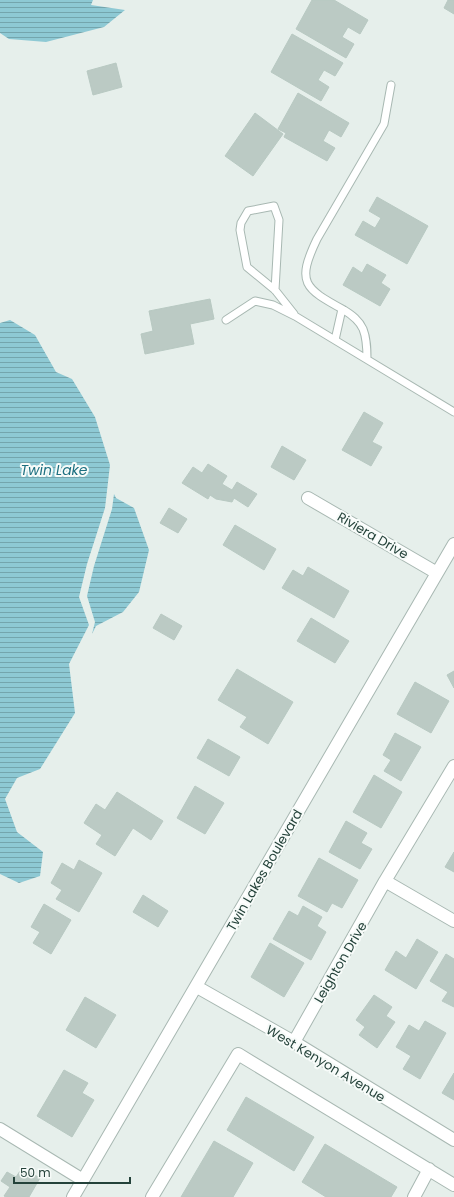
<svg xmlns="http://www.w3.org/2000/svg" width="454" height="1197" viewBox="0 0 454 1197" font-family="Poppins,sans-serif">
	<defs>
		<pattern id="water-rules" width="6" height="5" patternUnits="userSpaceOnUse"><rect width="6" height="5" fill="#8ec9d4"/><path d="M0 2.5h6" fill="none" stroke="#74a5ad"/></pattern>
	</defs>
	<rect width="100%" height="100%" fill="#e6efeb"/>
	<path fill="url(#water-rules)" d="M0 0H93L91 5 125 10 104 27 46 42 9 39 0 33Z
		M10 320 35 335 56 372 72 379 95 417 110 465 105 508 87 564 79 597 89 625 69 664 75 713 40 769 17 778 5 799 17 832 43 852 40 876 19 883 0 874V323Z
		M114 494 116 498 134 508 149 550 139 592 123 612 96 626 92 634 95 622 87 596 94 566 112 509Z"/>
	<path fill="#bbcac4" stroke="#b8c9c2" d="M312 0H334L368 20 360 34 348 27 342 37 354 44 346 58 296 29Z
		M448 0H454V14L444 8Z
		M292 34 343 63 335 76 324 70 318 80 329 87 321 101 271 72Z
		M116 63 122 87 93 95 87 71Z
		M298 93 349 123 341 137 329 130 323 141 335 148 327 161 284 137 286 133 278 129Z
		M255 113 283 134 253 176 225 156Z
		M377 197 428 226 407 264 355 235 363 221 375 228 381 218 369 211Z
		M367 264 386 275 381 283 390 289 380 306 343 285 353 267 362 273Z
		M210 299 214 319 190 324 194 344 145 354 141 334 153 331 149 311Z
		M364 412 383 423 372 442 382 447 371 466 342 450Z
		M282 446 306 460 294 480 271 467Z
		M208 464 227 476 222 484 232 490 237 482 257 494 248 507 234 498 232 502 216 499 210 495 208 499 182 483 193 467 202 473Z
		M169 508 187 519 178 533 160 523Z
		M235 525 276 549 264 570 223 545Z
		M308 567 349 591 334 618 282 588 293 570 303 576Z
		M161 614 182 626 174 640 153 628Z
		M311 618 349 641 335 663 297 641Z
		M237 669 293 702 268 744 240 727 247 717 218 700Z
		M454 671V688L447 675Z
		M415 682 449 701 431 733 397 714Z
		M395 733 421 747 401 781 384 771 391 760 383 755Z
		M208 739 240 757 229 776 197 758Z
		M374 775 402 792 381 828 353 812Z
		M195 786 224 803 205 834 177 818Z
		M117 792 163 821 151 840 133 828 115 856 96 844 102 835 84 823 96 804 105 810Z
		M346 821 367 833 361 843 372 849 360 869 329 852Z
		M454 852V872L445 867Z
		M319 858 358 880 342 908 332 903 327 912 298 896Z
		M79 860 102 873 79 912 56 899 62 890 51 883 62 863 74 870Z
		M143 895 168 911 158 927 133 912Z
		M44 904 71 920 51 954 33 943 40 932 31 927Z
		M303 906 322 917 317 926 326 932 311 960 273 939 289 911 298 916Z
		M417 939 438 952 416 989 385 970 396 951 406 958Z
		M270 943 304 963 284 997 251 977Z
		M446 954 454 959V1007L442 1001 448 992 430 981Z
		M374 995 392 1007 386 1016 395 1022 377 1048 359 1035 365 1027 356 1020Z
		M85 997 116 1015 96 1048 66 1030Z
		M425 1021 446 1033 420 1079 403 1069 411 1056 396 1047 409 1025 419 1031Z
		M64 1070 88 1083 82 1093 94 1100 72 1137 37 1116Z
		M454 1073V1100L442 1093Z
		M246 1097 314 1137 294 1171 227 1130Z
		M214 1141 253 1163 233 1197H181Z
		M325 1144 397 1187 391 1197H326L302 1182Z
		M22 1168 40 1178 29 1197H6L4 1196 10 1187 1 1181 7 1172 16 1177Z"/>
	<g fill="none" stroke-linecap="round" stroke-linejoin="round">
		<defs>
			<path id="lane" d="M275 290 279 220 274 206 248 211 241 223 240 230 247 267 275 290 294 314
				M226 320 255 301 273 305 295 316 454 412
				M335 340 342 309
				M367 359C367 349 367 339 363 329 359 320 352 315 344 310 304 288 296 283 317 239L384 124 391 85"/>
			<path id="street" d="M308 498 437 573
				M454 766 385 881 454 921
				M197 987 294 1042 454 1140
				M294 1042 385 881
				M0 1129 83 1180
				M73 1197 454 544
				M152 1197 238 1054 454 1185
				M414 1197 429 1169"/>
		</defs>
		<use href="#lane" stroke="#a8b8b2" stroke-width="9"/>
		<use href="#street" stroke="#a8b8b2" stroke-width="14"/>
		<use href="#lane" stroke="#fff" stroke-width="7"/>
		<use href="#street" stroke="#fff" stroke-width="12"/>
	</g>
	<g text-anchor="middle" stroke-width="4" stroke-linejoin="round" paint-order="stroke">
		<g font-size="13" fill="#24423a" stroke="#f7fbf9">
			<text transform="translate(373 535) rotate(30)" y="5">Riviera Drive</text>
			<text transform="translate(264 870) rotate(-60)" y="5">Twin Lakes Boulevard</text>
			<text transform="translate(340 962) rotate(-60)" y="5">Leighton Drive</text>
			<text transform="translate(326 1063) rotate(31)" y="5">West Kenyon Avenue</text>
		</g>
		<g font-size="14" font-style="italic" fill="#1c6f80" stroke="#f7fbf9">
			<text x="54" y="475">Twin Lake</text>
		</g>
	</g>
	<path d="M14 1177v6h116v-6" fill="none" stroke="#24423a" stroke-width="2"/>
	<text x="20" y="1177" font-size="12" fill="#24423a" stroke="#f7fbf9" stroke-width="3" paint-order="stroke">50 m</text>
</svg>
